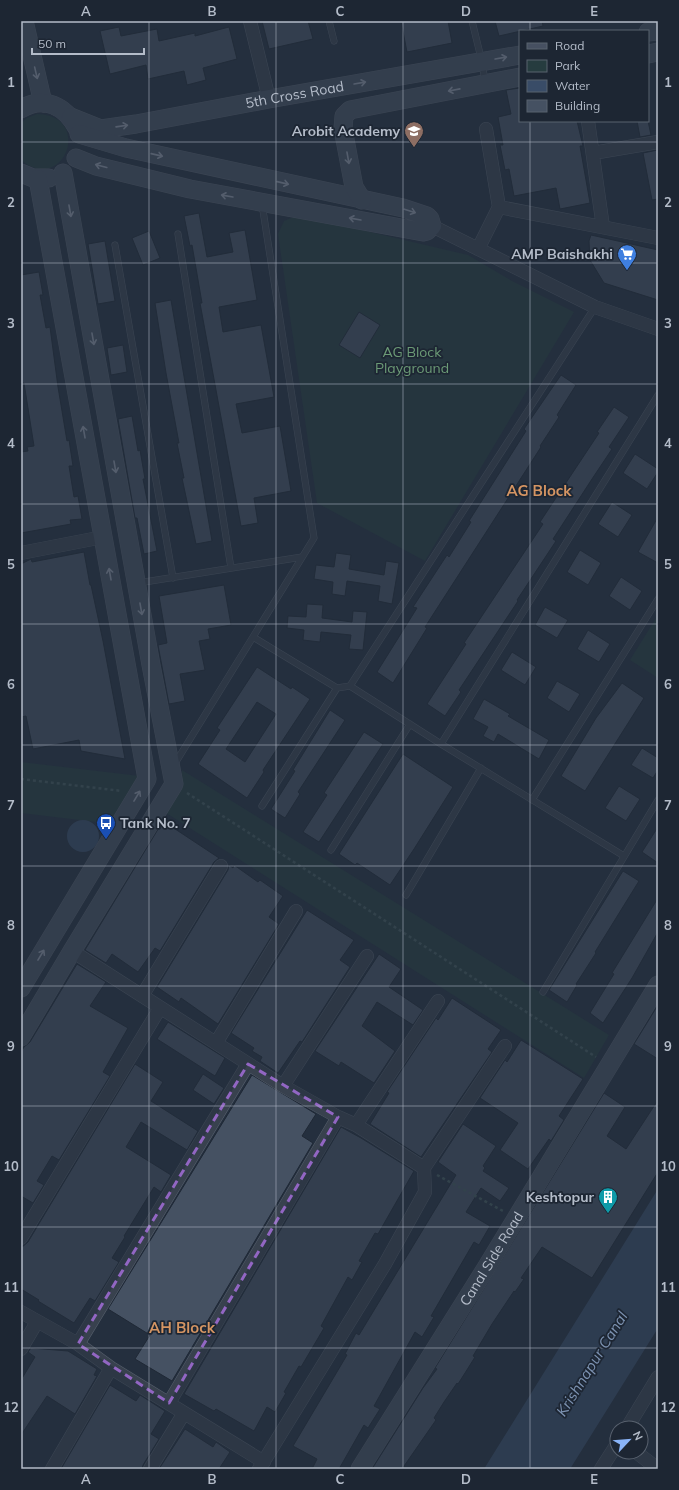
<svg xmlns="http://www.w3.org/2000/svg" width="679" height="1490" viewBox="0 0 679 1490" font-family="Mulish,sans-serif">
	<rect width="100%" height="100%" fill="#242f3e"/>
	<path fill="#263c3f" d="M37 114C94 115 64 196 21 160V123L27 118Z
		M298 215 468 255 512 281 574 312 425 561 317 503 278 234 284 221Z
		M658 615V678L630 660Z
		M21 762 140 776 113 824 21 813Z
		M182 770 609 1035 584 1078 163 811 180 786Z"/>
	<path fill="#394c67" d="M67 836a16 16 0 1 1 32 0a16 16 0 1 1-32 0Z
		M658 1189V1328L570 1469H484Z"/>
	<path fill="#455162" stroke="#1f2835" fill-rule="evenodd" d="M262 21H308L313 39 269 49Z
		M401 21H448L452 43 407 52Z
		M495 21H542L543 26 499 36Z
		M119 27 121 36 157 29 159 41 195 33V36L229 27 237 59 203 68 206 80 187 85 184 71 148 79 146 65 110 74 100 31Z
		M520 88V121H577L583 146H580L590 203 560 209 556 188 514 196 509 169 505 170 500 145H503L498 117 511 114 506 90Z
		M637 121H648L651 135 640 137Z
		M658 150V199L652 200 643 153Z
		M199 213 207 257 233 252 229 233 245 230 257 300 219 307 223 332 261 325 274 397 236 404 242 433 280 426 291 491 254 498 258 523 241 526 200 303H202L192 245 190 246 184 216Z
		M149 231 160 258 143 265 132 238Z
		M591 235 658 250V300L604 283 590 260 589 241Z
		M105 241 115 301 98 304 88 244Z
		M39 272 43 295H40L46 328 50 327 58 387 67 441 69 440 73 466H69L74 497 78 496 82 519 70 520 71 524 21 533V452L28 451 27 447 34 446 24 383 21 384V275Z
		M171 300 212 541 196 544 182 478H184L177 443H179L166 373 155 303Z
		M359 312 380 325 360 358 339 345Z
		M123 345 127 372 111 375 107 348Z
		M561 375 576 385 557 415 559 417 540 446 541 447 425 627 427 628 393 683 377 672 417 608 413 607 447 555 449 557 471 522 469 521 526 431 524 429Z
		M614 407 629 417 609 447 612 449 592 479 553 539 556 541 517 600 518 601 459 690 461 692 445 716 427 704 466 644 464 643 543 524 540 522 599 433 597 432Z
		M132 416 138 451 140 450 145 479H143L157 551 144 554 137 518H135L118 419Z
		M635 454 658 469V472L647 489 623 473Z
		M612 502 632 515 618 537 598 524Z
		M658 517V563L638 552Z
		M580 550 601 563 588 585 567 572Z
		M84 552 90 585H91L103 641 125 759 81 751 79 740 33 749 26 716 21 717V564L31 559 32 562Z
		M336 553 351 555 349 569 384 575 386 561 399 563 392 604 378 601 380 586 347 581 345 596 332 594 333 582 314 579 316 565 334 567Z
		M621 577 642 591 630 610 609 596Z
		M224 585 231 625 208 629 210 639 199 641 205 670 180 674 185 701 169 704 158 645 167 643 159 596Z
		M307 604 323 605 322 618 352 622 353 611 367 612 363 650 349 649 351 635 321 632 320 642 303 640 304 630 287 628 288 616 306 617Z
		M545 607 568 620 557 638 535 625Z
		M588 630 610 644 599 662 577 649Z
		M512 652 536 667 525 685 501 670Z
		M257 667 291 689 292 687 310 699 263 770 264 772 247 798 198 764 220 730 217 728ZM257 702 276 714 245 762 226 749Z
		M557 681 580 694 569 712 547 698Z
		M622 683 644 698 585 791 561 776 596 718Z
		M484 699 510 714 508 716 549 740 539 759 498 734 494 742 483 736 488 727 473 719Z
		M330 710 345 720 298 792 300 794 285 818 271 809 295 771 293 770Z
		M364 732 383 744 319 842 303 832 327 795 324 793Z
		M642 748 658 758V770L653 778 631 765Z
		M403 754 453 787 414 849 390 885 357 863 355 865 339 854Z
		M619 786 640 799 626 821 605 808Z
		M163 821 219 858 214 862 160 951 155 948 138 972 112 954 106 963 85 950Z
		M658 827V863L642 852Z
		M229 865 233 868 234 865 258 882 260 880 283 896 269 917 279 924 218 1024 181 998 179 1002 157 987 228 870Z
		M623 871 639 881 595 952 596 953 576 984 577 985 567 1002 549 990Z
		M658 898V932L632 978 603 1023 590 1013 614 974 612 973Z
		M307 910 354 940 340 960 350 967 302 1042 300 1041 278 1073 260 1061 262 1057 252 1051 254 1048 231 1033Z
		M379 954 401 969 389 987 423 1010 413 1025 377 1002 362 1026 395 1051 374 1083 341 1062 339 1066 315 1051Z
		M77 964 106 982 90 1006 128 1028 103 1072 110 1076 59 1160 52 1156 37 1181 44 1185 33 1203 21 1196V1052L24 1047 30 1042Z
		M452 998 501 1030 488 1049 492 1052 421 1157 370 1124 389 1093 387 1092 436 1018 438 1020Z
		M658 1005V1059L634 1044Z
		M168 1022 225 1058 215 1076 157 1039Z
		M521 1040 583 1079 559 1116 564 1120 551 1141 549 1139 528 1169 500 1150 518 1123 480 1098 505 1060 507 1062Z
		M135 1064 163 1082 151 1101 198 1131 187 1150 141 1122 126 1147 171 1175 161 1192 154 1187 124 1236 125 1237 112 1258 119 1262 95 1301 90 1298 74 1323 38 1301 39 1300 21 1289V1248L28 1242Z
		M203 1074 224 1088 214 1104 193 1090Z
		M252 1075 316 1114 302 1136 313 1143 172 1381 135 1359 150 1335 108 1309Z
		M604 1093 625 1107 607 1136 626 1149 658 1100V1172L592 1278 542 1247 521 1278 524 1279 515 1292 514 1291 492 1324 473 1356 475 1357 465 1373 458 1384 457 1383 444 1402 434 1418 436 1420 402 1469H372L423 1388 437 1369 435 1368Z
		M463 1124 496 1146 483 1166 485 1168 483 1171 509 1188 500 1201 481 1188 466 1212 490 1226 479 1245 474 1242 431 1316 434 1317 422 1337 415 1332 374 1406 380 1409 368 1428 364 1425 339 1469H312L317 1459 293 1446 347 1355 345 1354 356 1333 359 1335 456 1175 438 1162Z
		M341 1127 361 1138 414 1171 378 1234 375 1233 359 1261 362 1262 352 1280 348 1277 321 1326 324 1328 301 1367 299 1366 284 1392 286 1393 275 1412 267 1407 254 1431 216 1409 214 1411 184 1394Z
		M31 1348 68 1351 97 1369 94 1375 97 1376 75 1414 47 1396 21 1435V1380L35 1357 28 1352Z
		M110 1385 136 1401 140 1395 165 1411 151 1434 159 1439 143 1465 142 1469H61Z
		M185 1429 213 1447 216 1442 230 1452 219 1469H159Z"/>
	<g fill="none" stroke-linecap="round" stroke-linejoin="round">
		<defs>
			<path id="lane" d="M329 21 334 41
				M472 21 482 62 485 82
				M178 234 231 568
				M115 245 173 578
				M138 583 302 557
				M253 637 337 688
				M350 686 595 307
				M441 744 658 395
				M174 765 314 538 262 204
				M532 800 658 599
				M262 806 337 688 350 686 441 744 624 856
				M331 850 410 724
				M406 895 481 768
				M543 992 658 800"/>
			<path id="street" d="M250 21 269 99
				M588 121 603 227
				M486 129 499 207 658 238
				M593 153 658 142
				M432 226 595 307 658 329
				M478 249 499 207
				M21 553 103 537
				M72 951 283 1086 338 1117 356 1125 424 1168 425 1192 385 1264 259 1469
				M142 996 221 866
				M216 1043 296 911
				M283 1086 367 956
				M356 1125 438 1001
				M424 1168 505 1046
				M21 1238 160 1008
				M21 1312 78 1344 111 1368 264 1462
				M78 1344 248 1064
				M21 1349 37 1322
				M169 1403 338 1117
				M627 1428 658 1377
				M636 1452 658 1469
				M52 1469 111 1368
				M150 1469 184 1413
				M601 1469 617 1444"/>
			<g id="secondary">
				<path d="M24 21 43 103"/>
				<path d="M648 32 658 31"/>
				<path d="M648 54 658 52"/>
				<path d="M21 109C44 95 65 106 77 128"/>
				<path id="s1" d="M71 117 101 129 136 124 269 99 520 55"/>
				<path d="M76 158 96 166 190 189 423 232 427 231 432 226 430 219 427 216 403 208 126 148 79 134"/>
				<path d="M21 173 33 178H49"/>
				<path d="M362 200 354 187 343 129 344 116 350 110 520 77"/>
				<path d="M21 988 147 779 38 179"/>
				<path d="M21 1037 72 951 174 784 151 665 63 173"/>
				<path id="s2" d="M360 1469 486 1268 658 985"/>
			</g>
		</defs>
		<use href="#lane" stroke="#565f6c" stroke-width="7"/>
		<use href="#street" stroke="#565f6c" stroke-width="14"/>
		<use href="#secondary" stroke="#565f6c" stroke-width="19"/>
		<path stroke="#44595c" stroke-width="2.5" stroke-dasharray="3 3" stroke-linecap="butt" d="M21 779 122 791
			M187 793 596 1057
			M437 1175 503 1211"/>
		<use href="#lane" stroke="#38414e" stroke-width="6"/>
		<use href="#street" stroke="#38414e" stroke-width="13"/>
		<use href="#secondary" stroke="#465061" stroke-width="18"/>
	</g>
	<defs><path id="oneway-shaft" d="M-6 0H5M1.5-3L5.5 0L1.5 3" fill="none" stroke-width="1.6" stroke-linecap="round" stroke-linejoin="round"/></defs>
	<g stroke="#8e96a5">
		<use href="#oneway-shaft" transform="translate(501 58) rotate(-10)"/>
		<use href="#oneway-shaft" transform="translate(36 73) rotate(77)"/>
		<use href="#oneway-shaft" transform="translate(360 83) rotate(-10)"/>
		<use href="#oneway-shaft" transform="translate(454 90) rotate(169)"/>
		<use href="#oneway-shaft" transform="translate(122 126) rotate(-8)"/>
		<use href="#oneway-shaft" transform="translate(157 155) rotate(13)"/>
		<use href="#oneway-shaft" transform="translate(348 158) rotate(80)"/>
		<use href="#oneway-shaft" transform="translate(101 166) rotate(-165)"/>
		<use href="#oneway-shaft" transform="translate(283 183) rotate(13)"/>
		<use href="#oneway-shaft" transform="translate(227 196) rotate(-170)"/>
		<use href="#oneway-shaft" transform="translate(70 211) rotate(80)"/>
		<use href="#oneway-shaft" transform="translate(410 211) rotate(18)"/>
		<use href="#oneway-shaft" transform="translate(355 219) rotate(-170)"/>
		<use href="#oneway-shaft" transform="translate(93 339) rotate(80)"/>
		<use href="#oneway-shaft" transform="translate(84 432) rotate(-100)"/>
		<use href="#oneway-shaft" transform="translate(115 467) rotate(80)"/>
		<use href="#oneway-shaft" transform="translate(110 574) rotate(-100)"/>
		<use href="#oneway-shaft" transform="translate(141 609) rotate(80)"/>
		<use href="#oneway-shaft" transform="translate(137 796) rotate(-59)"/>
		<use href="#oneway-shaft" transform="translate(41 955) rotate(-59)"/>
	</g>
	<path d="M0 0H679V1490H0ZM248 1064 338 1117 169 1403 78 1344Z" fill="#242f3e" fill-opacity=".55" fill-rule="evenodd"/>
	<path fill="none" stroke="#9266c3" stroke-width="3" stroke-dasharray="8 5" stroke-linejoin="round" d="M248 1064 338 1117 169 1403 78 1344Z"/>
	<path fill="none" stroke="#b4bcc9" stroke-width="1" stroke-opacity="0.55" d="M149 21V1469M276 21V1469M403 21V1469M530 21V31M530 121V1469M21 142H658M21 263H658M21 384H658M21 504H658M21 624H658M21 745H658M21 866H658M21 986H658M21 1106H658M21 1227H658M21 1348H658"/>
	<defs>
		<symbol id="school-pin" viewBox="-11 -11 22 30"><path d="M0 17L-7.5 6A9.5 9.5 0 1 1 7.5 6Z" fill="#8d6e63" stroke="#1d2633"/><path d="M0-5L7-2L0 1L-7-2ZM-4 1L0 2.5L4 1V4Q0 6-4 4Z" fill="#fff"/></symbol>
		<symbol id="supermarket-pin" viewBox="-11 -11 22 30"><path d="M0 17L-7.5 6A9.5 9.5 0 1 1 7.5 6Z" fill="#3f7fe0" stroke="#1d2633"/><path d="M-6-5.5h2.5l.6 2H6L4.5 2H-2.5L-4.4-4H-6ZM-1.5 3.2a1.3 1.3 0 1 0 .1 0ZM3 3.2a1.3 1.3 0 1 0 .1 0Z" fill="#fff"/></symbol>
		<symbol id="bus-pin" viewBox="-11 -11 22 30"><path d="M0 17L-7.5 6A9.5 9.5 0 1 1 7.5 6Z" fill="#1a4fb4" stroke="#1d2633"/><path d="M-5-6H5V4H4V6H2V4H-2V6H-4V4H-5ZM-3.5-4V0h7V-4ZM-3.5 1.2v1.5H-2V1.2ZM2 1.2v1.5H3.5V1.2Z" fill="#fff"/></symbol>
		<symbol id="building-pin" viewBox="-11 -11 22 30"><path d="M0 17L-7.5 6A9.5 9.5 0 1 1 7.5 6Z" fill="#0f9aa8" stroke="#1d2633"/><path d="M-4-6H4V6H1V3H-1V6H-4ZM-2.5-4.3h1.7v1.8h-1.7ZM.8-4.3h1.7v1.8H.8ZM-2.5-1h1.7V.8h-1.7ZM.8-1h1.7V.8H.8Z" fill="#fff"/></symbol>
	</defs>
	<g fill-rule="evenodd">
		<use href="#school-pin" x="403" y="120" width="22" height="30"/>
		<use href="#supermarket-pin" x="616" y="243" width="22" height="30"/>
		<use href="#bus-pin" x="95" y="812" width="22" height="30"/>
		<use href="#building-pin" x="597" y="1186" width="22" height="30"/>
	</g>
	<g text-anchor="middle" stroke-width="3.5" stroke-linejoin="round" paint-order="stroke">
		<g font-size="14" fill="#b4bcc9" stroke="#1d2633">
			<text dy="5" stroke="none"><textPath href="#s1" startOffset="229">5th Cross Road</textPath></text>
			<text dy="5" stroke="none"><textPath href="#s2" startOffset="248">Canal Side Road</textPath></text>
		</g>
		<g font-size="14" font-weight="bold" fill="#b4bcc9" stroke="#1d2633" text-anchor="end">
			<text x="400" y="136">Arobit Academy</text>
			<text x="613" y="259">AMP Baishakhi</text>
			<text x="120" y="828" text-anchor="start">Tank No. 7</text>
			<text x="594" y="1202">Keshtopur</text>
		</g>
		<g font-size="14" fill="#6b9a76" stroke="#1d2633">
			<text x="412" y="357">AG Block<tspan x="412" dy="16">Playground</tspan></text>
		</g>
		<g font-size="15" font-weight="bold" fill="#d59563" stroke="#1d2633">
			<text x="539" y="496">AG Block</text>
			<text x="182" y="1333">AH Block</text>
		</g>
		<g font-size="15" font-style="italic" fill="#7c92b1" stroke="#1d2633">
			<text transform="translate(592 1364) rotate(-58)" y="5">Krishnapur Canal</text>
		</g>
	</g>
	<rect width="679" height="1490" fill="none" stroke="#1d2633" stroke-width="44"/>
	<rect x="519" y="30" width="130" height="92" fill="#1d2633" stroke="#59626f"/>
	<rect x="527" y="43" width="20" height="6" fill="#465061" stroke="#59626f"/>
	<text x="555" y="50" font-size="12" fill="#b4bcc9">Road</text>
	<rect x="527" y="60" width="20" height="12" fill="#263c3f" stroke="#59626f"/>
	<text x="555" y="70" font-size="12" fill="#b4bcc9">Park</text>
	<rect x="527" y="80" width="20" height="12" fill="#394c67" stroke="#59626f"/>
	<text x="555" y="90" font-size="12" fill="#b4bcc9">Water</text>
	<rect x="527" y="100" width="20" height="12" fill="#455162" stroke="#59626f"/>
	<text x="555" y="110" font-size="12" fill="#b4bcc9">Building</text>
	<g transform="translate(629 1440) rotate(64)"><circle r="19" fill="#1d2633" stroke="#59626f"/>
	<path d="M0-3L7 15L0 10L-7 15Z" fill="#8ab4f8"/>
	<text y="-6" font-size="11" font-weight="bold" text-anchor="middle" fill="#b4bcc9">N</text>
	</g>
	<path d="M32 48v6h112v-6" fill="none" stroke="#b4bcc9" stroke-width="2"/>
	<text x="38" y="48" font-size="12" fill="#b4bcc9" stroke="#1d2633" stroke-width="3" paint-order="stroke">50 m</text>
	<rect x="22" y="22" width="635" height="1446" fill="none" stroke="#b4bcc9" stroke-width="1.5"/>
	<g font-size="13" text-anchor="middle" font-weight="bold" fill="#b4bcc9">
		<text x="86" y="16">A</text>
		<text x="212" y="16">B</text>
		<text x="340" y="16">C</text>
		<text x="466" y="16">D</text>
		<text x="594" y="16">E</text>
		<text x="11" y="87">1</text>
		<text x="668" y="87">1</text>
		<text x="11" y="207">2</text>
		<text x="668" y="207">2</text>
		<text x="11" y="328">3</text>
		<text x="668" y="328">3</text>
		<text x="11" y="448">4</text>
		<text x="668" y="448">4</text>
		<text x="11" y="569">5</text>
		<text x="668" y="569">5</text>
		<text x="11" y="689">6</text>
		<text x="668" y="689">6</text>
		<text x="11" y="810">7</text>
		<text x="668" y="810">7</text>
		<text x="11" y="930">8</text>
		<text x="668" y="930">8</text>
		<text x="11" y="1051">9</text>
		<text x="668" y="1051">9</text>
		<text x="11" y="1171">10</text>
		<text x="668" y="1171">10</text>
		<text x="11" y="1292">11</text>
		<text x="668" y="1292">11</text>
		<text x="11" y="1412">12</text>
		<text x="668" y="1412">12</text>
		<text x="86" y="1484">A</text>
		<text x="212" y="1484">B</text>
		<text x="340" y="1484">C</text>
		<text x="466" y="1484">D</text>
		<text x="594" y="1484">E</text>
	</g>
</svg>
